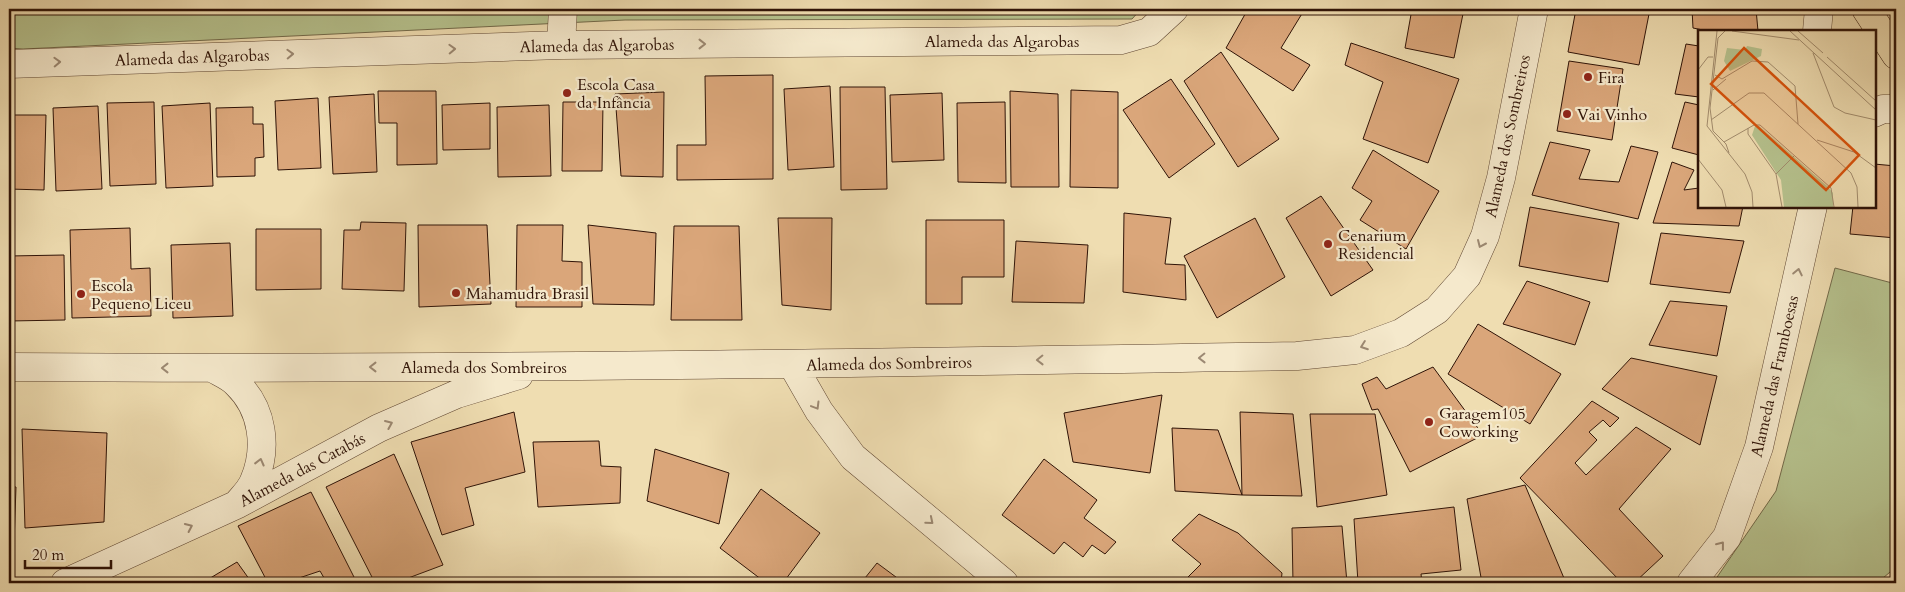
<svg xmlns="http://www.w3.org/2000/svg" width="1905" height="592" viewBox="0 0 1905 592" font-family="Cardo,serif">
	<rect width="100%" height="100%" fill="#efddb1"/>
	<filter id="stains"><feTurbulence type="fractalNoise" baseFrequency=".004" numOctaves="4"/><feColorMatrix values="0 0 0 0 .2 0 0 0 0 .09 0 0 0 0 .02 0 0 0 .5 -.17"/></filter>
	<radialGradient id="worn" r=".72"><stop offset=".6" stop-color="#630" stop-opacity="0"/><stop offset="1" stop-color="#630" stop-opacity=".3"/></radialGradient>
	<path fill="#b6c28e" stroke="#726a4a" d="M9 9H1141L1132 19 625 20 23 49 9 48Z
		M1835 268 1896 284V567L1883 578 1884 583H1713L1776 491Z"/>
	<path fill="#daa67a" stroke="#2f1307" d="M1248 9H1294L1303 12 1281 48 1310 65 1293 91 1226 48Z
		M1412 9H1464L1454 58 1405 48Z
		M1576 9H1650L1639 65 1568 52Z
		M1692 9H1756L1758 31H1708L1693 28Z
		M1351 43 1459 79 1428 163 1363 139 1383 82 1345 65Z
		M1686 44 1699 46V97L1675 94Z
		M1221 52 1279 139 1238 167 1184 81Z
		M1569 61 1623 69 1612 140 1557 131Z
		M773 75V179L677 180V145H706L705 76Z
		M1171 79 1215 144 1169 178 1123 110Z
		M830 86 834 167 788 170 784 89Z
		M840 87H885L887 189 841 190Z
		M1071 90 1118 92V188L1070 187Z
		M378 91H436L437 164 397 165V123H379Z
		M1010 91 1058 94 1059 187H1011Z
		M664 92 663 177 621 176 615 94Z
		M942 93 944 160 892 162 890 95Z
		M374 94 377 172 333 174 329 97Z
		M318 98 321 168 278 170 275 101Z
		M154 102 156 184 110 186 107 103Z
		M563 102H603L602 171H562Z
		M1005 102 1006 183 958 182 957 103Z
		M1685 102 1699 105V155L1672 148Z
		M210 103 213 186 166 188 162 106Z
		M490 103V149L443 150 442 105Z
		M549 105 551 176 498 177 497 107Z
		M98 106 102 189 56 191 53 108Z
		M253 107V124H263L264 157 255 158V176L217 177 216 108Z
		M9 115H46L44 190 9 189Z
		M1550 142 1590 150 1579 179 1619 182 1631 146 1658 152 1638 219 1532 195Z
		M1373 150 1439 191 1406 249 1360 220 1372 201 1352 188Z
		M1672 162 1694 170 1684 190 1699 188V206H1743L1739 226 1653 223Z
		M1874 164 1896 166V238L1850 234 1853 206H1874Z
		M1321 196 1373 270 1331 296 1286 218Z
		M1530 207 1619 223 1608 282 1519 266Z
		M1124 213 1171 218 1165 264 1185 265 1186 300 1123 292Z
		M778 218H832L831 310 782 305Z
		M1255 218 1285 277 1217 318 1184 256Z
		M926 220H1004V277H962V304H926Z
		M361 222 406 223 404 291 342 289 344 230H360Z
		M418 225H487L491 304 419 307Z
		M517 225H563L562 261 582 262V307H516Z
		M588 225 656 233 654 305 593 304Z
		M674 226H739L742 320H671Z
		M130 228 131 269 150 268 151 316 72 318 70 230Z
		M256 229H321V289L256 290Z
		M1661 233 1744 241 1730 293 1650 284Z
		M1016 241 1088 245 1084 303 1012 302Z
		M230 243 233 316 173 318 171 245Z
		M64 255 65 320 9 321V256Z
		M1527 281 1590 302 1575 345 1503 324Z
		M1670 301 1727 306 1717 356 1649 345Z
		M1478 324 1561 374 1530 424 1448 374Z
		M1631 358 1717 376 1700 445 1602 389Z
		M1433 367 1483 435 1410 472 1378 409 1372 410 1362 384 1377 377 1386 389Z
		M1162 395 1150 473 1073 462 1064 413Z
		M1592 401 1619 418 1610 427 1603 420 1589 432 1597 440 1575 463 1586 475 1636 427 1671 449 1619 509 1663 556 1634 583H1622L1520 478Z
		M514 412 525 472 465 488 474 525 442 535 411 442Z
		M1240 412 1293 414 1302 496 1242 495Z
		M1310 414H1375L1387 495 1317 507Z
		M1172 428 1218 430 1242 495 1175 491Z
		M22 429 107 433 104 522 25 528Z
		M599 441 601 466 621 467 620 503 538 507 533 442Z
		M655 449 729 473 719 524 647 501Z
		M394 454 443 565 395 583H375L326 487Z
		M1044 459 1097 500 1084 518 1116 542 1105 554 1092 545 1083 557 1064 542 1054 554 1002 515Z
		M1525 485 1566 583H1482L1467 499Z
		M9 486 16 487 13 572H9Z
		M761 489 820 533 783 583H766L720 548Z
		M311 492 357 583H327L320 571 284 583H268L238 526Z
		M1454 507 1461 570 1421 574 1422 583H1358L1354 519Z
		M1199 514 1238 533 1282 573 1281 583H1182L1201 564 1172 540Z
		M1342 526 1347 583H1293L1292 528Z
		M237 562 252 583H202Z
		M877 563 904 583H861Z"/>
	<g fill="none" stroke-linecap="round" stroke-linejoin="round">
		<defs>
			<path id="minor" d="M1817 31 1819 9
				M561 45 563 9
				M9 64 561 45 1121 40 1149 32 1174 9
				M1874 113 1883 109H1896
				M792 364 819 411 853 457 1004 583
				M9 367C438 370 868 363 1297 356L1355 350 1401 333 1437 310 1467 276 1485 236 1501 178 1534 9
				M214 369C221 373 231 377 237 384 263 409 268 448 254 481 251 489 244 496 238 503
				M65 583 238 504 379 428 457 394 519 375
				M1691 583 1727 537 1759 447 1813 206"/>
			<path id="major" d="M1866 9 1896 55"/>
		</defs>
		<use href="#minor" stroke="#5f4632" stroke-width="29"/>
		<use href="#major" stroke="#2f1307" stroke-width="29"/>
		<use href="#minor" stroke="#f5e9cc" stroke-width="28"/>
		<use href="#major" stroke="#efddb1" stroke-width="28"/>
	</g>
	<defs><path id="oneway-chevron" d="M-2-3.5L2.5 0L-2 3.5" fill="none" stroke-width="1.6" stroke-linecap="round" stroke-linejoin="round" transform="scale(1.25)"/></defs>
	<g stroke="#9c8973">
		<use href="#oneway-chevron" transform="translate(702 44)"/>
		<use href="#oneway-chevron" transform="translate(452 49) rotate(-2)"/>
		<use href="#oneway-chevron" transform="translate(290 54) rotate(-2)"/>
		<use href="#oneway-chevron" transform="translate(57 62) rotate(-2)"/>
		<use href="#oneway-chevron" transform="translate(1481 244) rotate(114)"/>
		<use href="#oneway-chevron" transform="translate(1798 272) rotate(-78)"/>
		<use href="#oneway-chevron" transform="translate(1364 346) rotate(160)"/>
		<use href="#oneway-chevron" transform="translate(1202 358) rotate(179)"/>
		<use href="#oneway-chevron" transform="translate(1040 360) rotate(179)"/>
		<use href="#oneway-chevron" transform="translate(373 367) rotate(180)"/>
		<use href="#oneway-chevron" transform="translate(165 368) rotate(-180)"/>
		<use href="#oneway-chevron" transform="translate(816 406) rotate(59)"/>
		<use href="#oneway-chevron" transform="translate(389 424) rotate(-23)"/>
		<use href="#oneway-chevron" transform="translate(260 462) rotate(-76)"/>
		<use href="#oneway-chevron" transform="translate(930 521) rotate(40)"/>
		<use href="#oneway-chevron" transform="translate(189 527) rotate(-25)"/>
		<use href="#oneway-chevron" transform="translate(1721 545) rotate(-52)"/>
	</g>
	<g fill="#8f2418" stroke="#f5e9cc" stroke-width="2">
		<circle cx="1588" cy="77" r="5"/>
		<circle cx="567" cy="93" r="5"/>
		<circle cx="1567" cy="114" r="5"/>
		<circle cx="1328" cy="244" r="5"/>
		<circle cx="456" cy="293" r="5"/>
		<circle cx="81" cy="294" r="5"/>
		<circle cx="1429" cy="422" r="5"/>
	</g>
	<g text-anchor="middle" stroke-width="4.5" stroke-linejoin="round" paint-order="stroke">
		<g font-size="16" fill="#2f1307" stroke="#f5e9cc">
			<text x="1002" y="47">Alameda das Algarobas</text>
			<text transform="translate(597 45) rotate(-1)" y="6">Alameda das Algarobas</text>
			<text transform="translate(192 57) rotate(-2)" y="6">Alameda das Algarobas</text>
			<text transform="translate(1507 136) rotate(-78)" y="6">Alameda dos Sombreiros</text>
			<text transform="translate(889 363) rotate(-1)" y="6">Alameda dos Sombreiros</text>
			<text x="484" y="373">Alameda dos Sombreiros</text>
			<text transform="translate(1774 376) rotate(-77)" y="6">Alameda das Framboesas</text>
			<text transform="translate(302 469) rotate(-28)" y="6">Alameda das Catabás</text>
		</g>
		<g font-size="16" fill="#2f1307" stroke="#f5e9cc" text-anchor="start">
			<text x="1598" y="83">Fira</text>
			<text x="577" y="90">Escola Casa<tspan x="577" dy="18">da Infância</tspan></text>
			<text x="1577" y="120">Vai Vinho</text>
			<text x="1338" y="241">Cenarium<tspan x="1338" dy="18">Residencial</tspan></text>
			<text x="91" y="291">Escola<tspan x="91" dy="18">Pequeno Liceu</tspan></text>
			<text x="466" y="299">Mahamudra Brasil</text>
			<text x="1439" y="419">Garagem105<tspan x="1439" dy="18">Coworking</tspan></text>
		</g>
	</g>
	<g transform="translate(1698 30)">
		<rect width="178" height="178" fill="#efddb1"/>
		<path d="M49 16 64 19 63 26 32 41 26 31 29 18 47 20ZM57 96H61L129 156 135 163V177H86L83 150 54 105Z" fill="#b6c28e"/>
		<path fill="none" stroke="#a28c6d" stroke-width="1" d="M19 1 9 96 47 144 54 162 55 177M27 1 20 8 12 78 15 101 28 114 31 123M34 1 101 10M92 1 178 80M100 1 125 23M115 23 136 77 147 83 178 90M129 27 178 71M0 40 10 27H15M17 45 24 49 54 31 70 32 97 56 100 94M15 60 28 49M13 90 51 63H66L153 143 159 157 160 177M50 98V104L78 144 84 177M119 110 156 122 178 138M26 112 56 95H62L133 158 136 177M0 129 24 160 28 177M78 144 96 126"/>
		<path fill="#d6520c" fill-opacity="0.15" stroke="#d6520c" stroke-width="2.5" d="M46 18 161 125 128 160 13 54Z"/>
		<rect width="178" height="178" fill="none" stroke="#2f1307" stroke-width="2.5"/>
	</g>
	<rect width="1905" height="592" fill="none" stroke="#efddb1" stroke-width="30"/>
	<rect x="10" y="10" width="1885" height="572" fill="none" stroke="#2f1307" stroke-width="2.5"/>
	<rect x="15" y="15" width="1875" height="562" fill="none" stroke="#2f1307"/>
	<path d="M25 560v8h86v-8" fill="none" stroke="#2f1307" stroke-width="2.5"/>
	<text x="32" y="560" font-size="15" fill="#2f1307" stroke="#f5e9cc" stroke-width="4" paint-order="stroke">20 m</text>
	<rect width="100%" height="100%" filter="url(#stains)"/>
	<rect width="100%" height="100%" fill="url(#worn)"/>
</svg>
